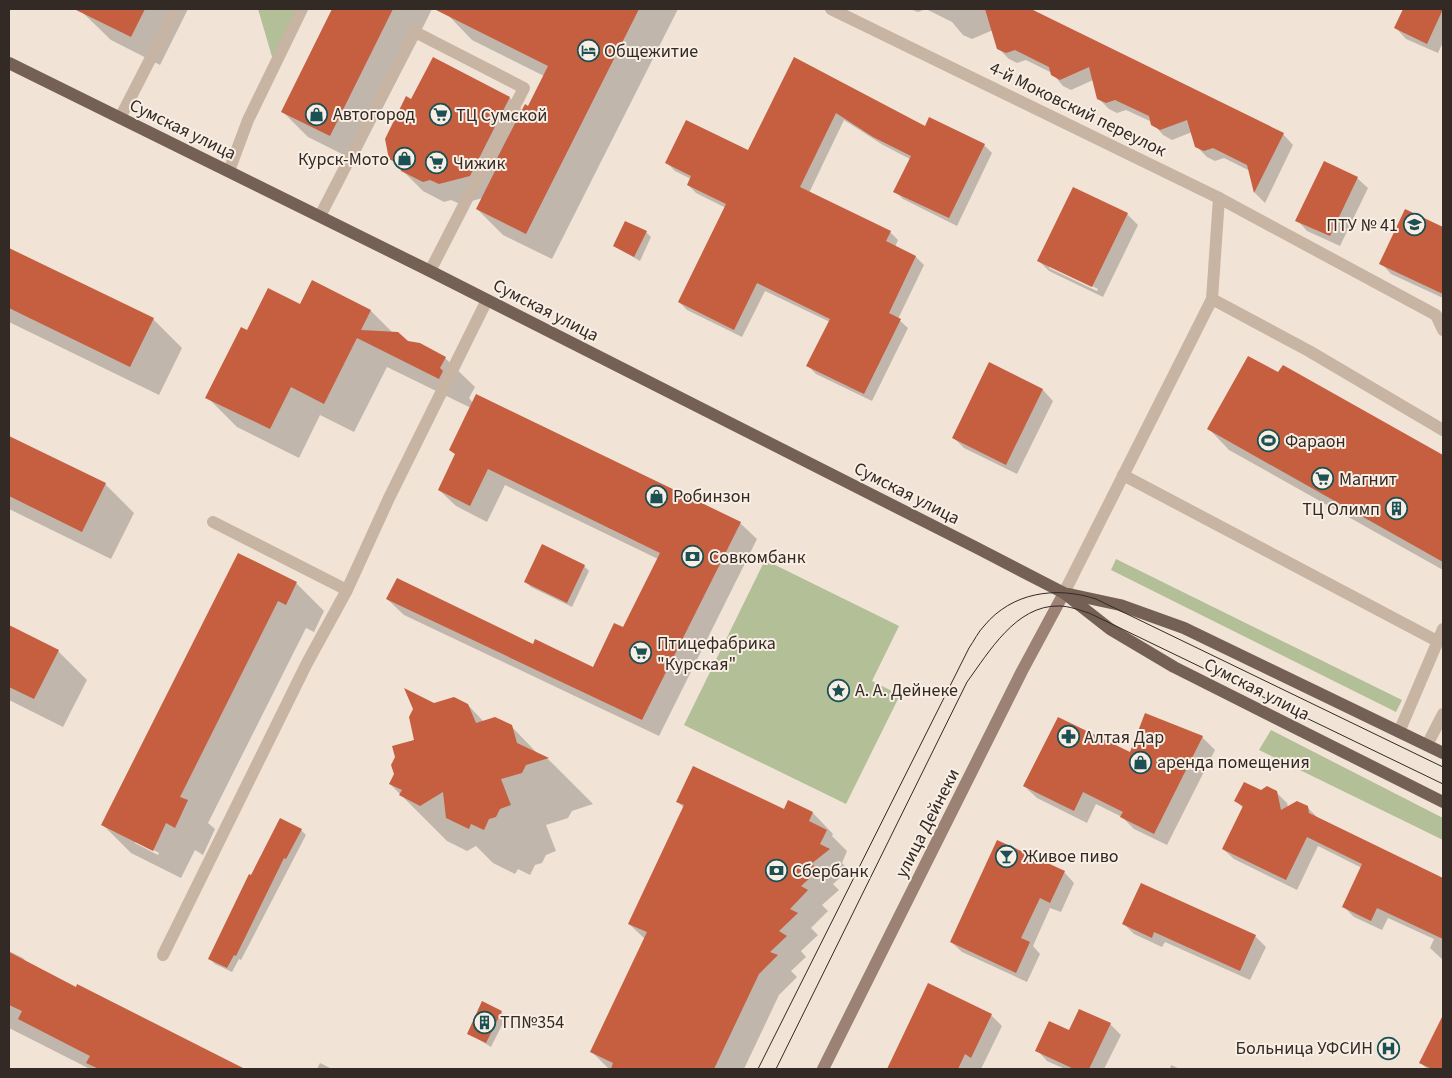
<svg xmlns="http://www.w3.org/2000/svg" width="1452" height="1078" viewBox="0 0 1452 1078" font-family="'Source Sans 3',sans-serif">
	<rect width="100%" height="100%" fill="#f1e4d7"/>
	<path fill="#b2bf97" d="M258 9H298L273 60Z
		M1116 559 1402 700 1396 712 1111 570Z
		M765 560 899 626 872 681 900 695 846 804 684 725Z
		M1271 730 1443 818V840L1259 750Z"/>
	<path fill="#0003" fill-rule="evenodd" d="M84 9H188L160 65 111 40 82 12Z
		M334 9H432L356 161 308 137 282 111Z
		M449 9H678L552 259 503 235 477 209 483 198 460 204 451 200 444 202 423 191 390 158 434 58 510 98 523 111 528 108 544 76 472 40 447 14Z
		M910 9H1029L1283 134 1293 145 1265 203 1255 193 1250 171 1224 158 1215 161 1207 157 1196 146 1192 132 1172 140 1163 135 1152 122 1126 110 1117 113 1109 109 1098 98 1093 80 1071 90 1063 86 1052 73 1026 60 1017 63 1009 59 998 48 993 30 972 39 963 35 952 22 926 9 918 12Z
		M1405 9H1443V42L1438 53 1406 39 1396 28Z
		M794 59 926 127 984 145 992 153 957 226 903 199 895 191 910 159 883 145 844 120 809 193 890 232 898 240 895 247 916 257 924 265 898 319 908 328 872 401 816 374 808 366 830 322 765 291 742 337 687 310 679 302 726 208 696 193 688 185 691 179 675 171 667 163 749 152Z
		M1357 178 1368 188 1340 246 1307 231 1297 220Z
		M1074 189 1127 214 1138 225 1103 297 1049 271 1039 261ZM1049 265 1098 289 1097 291 1049 268Z
		M1406 211 1443 229V298L1391 274 1381 263Z
		M646 232 651 237 640 261 614 246Z
		M9 249 153 319 182 348 159 395 9 322Z
		M300 306 371 311 393 333 407 342 445 358 475 387 469 398 473 403 740 523 757 539 659 736 404 615 387 599 534 645 594 669 624 629 658 559 505 485 487 522 456 506 439 490 456 455 450 450 471 408 387 367 354 432 320 415 299 458 237 427 207 397 248 332Z
		M990 364 1043 390 1053 401 1017 474 964 448 953 437Z
		M1283 367 1443 456V570L1229 450 1209 429 1279 374Z
		M9 437 105 484 134 513 111 559 9 509Z
		M238 555 296 583 324 611 314 632 306 628 208 823 215 829 203 855 195 850 181 878 131 853 103 825ZM135 840 159 853 158 855 135 843Z
		M584 566 589 571 572 607 531 587 526 582Z
		M9 626 58 651 87 680 63 727 9 700Z
		M434 704 468 705 484 722 511 726 539 755 548 759 593 804 572 811 568 818 546 825 556 851 546 855 542 863 535 865 530 875 518 869 515 874 493 863 476 846 467 851 447 841 390 784Z
		M1202 737 1215 750 1167 845 1134 829 1122 817 1096 804 1087 823 1037 798 1024 786 1130 754Z
		M1261 791 1276 792 1287 803 1288 807H1307L1318 818 1443 880V960L1430 948 1434 939 1388 918 1382 930 1354 917 1343 906 1362 868 1318 846 1297 890 1234 859 1223 849 1243 808 1236 801Z
		M677 801 785 811 789 802 813 813 833 834 832 836 847 851 842 863 849 870 833 884 839 890 822 905 828 911 811 928 818 935 801 951 806 957 791 971 797 977 779 995 744 1069H609L592 1052 645 939 629 924 684 808Z
		M301 830 306 835 241 960 239 959 232 972 215 964 210 959 252 877Z
		M1064 872 1074 883 1061 912 1050 908 1033 946 1040 954 1027 982 962 952 951 942Z
		M1124 924 1255 936 1266 947 1250 980 1165 942 1162 947 1134 934Z
		M9 951 23 958 29 964 76 988 116 1005 242 1069H90L9 1028Z
		M928 985 991 1015 1002 1026 981 1069H888Z
		M1080 1010 1110 1024 1121 1035 1104 1069H1065L1047 1061 1037 1050 1069 1032Z
		M501 1012 506 1017 491 1047 468 1033Z
		M1435 1035 1443 1039V1069H1427L1421 1063Z
		M320 1063 332 1069H317Z
		M1171 1065 1180 1069H1170Z"/>
	<path fill="#c65e40" d="M74 9H145L131 37Z
		M332 9H393L330 136 281 112Z
		M434 9H639L526 234 476 209 496 169 491 170 525 104 528 106 548 66Z
		M985 9H1031L1284 133 1254 193 1247 165 1213 148 1204 151 1195 147 1187 120 1160 130 1151 125 1149 116 1115 100 1106 103 1097 99 1089 67 1060 80 1051 75 1049 67 1015 50 1006 53 997 49Z
		M1403 9H1443L1427 44 1394 28Z
		M433 57 510 97 470 176 439 184 430 180 423 182 401 171 399 164 389 159 385 139 406 96 411 99Z
		M794 57 925 126 929 117 985 144 949 218 893 192 911 156 873 137 836 113 800 187 891 231 886 241 916 256 889 313 901 319 864 394 806 366 830 319 757 283 734 330 678 302 726 204 687 185 691 176 665 163 686 120 748 150Z
		M1324 161 1358 177 1330 236 1295 221Z
		M1073 187 1128 213 1092 287 1037 261Z
		M1405 209 1443 227V294L1379 264Z
		M625 221 647 231 634 257 613 246Z
		M9 248 154 318 130 367 9 308Z
		M312 280 371 310 361 330 398 332 408 341 420 343 446 357 440 368 443 371 439 379 357 338 324 404 291 387 270 429 205 398 241 327 247 330 268 288 300 304Z
		M1248 356 1278 372 1283 365 1443 455V562L1207 429Z
		M989 362 1043 389 1006 465 952 438Z
		M476 394 741 522 642 720 386 599 397 578 533 644 535 639 593 667 614 623 623 627 660 553 488 469 470 506 438 490 455 454 449 450Z
		M9 436 106 483 82 532 9 496Z
		M542 544 585 565 567 603 524 582Z
		M238 553 297 582 286 605 278 601 180 797 188 800 175 828 166 823 153 851 101 825Z
		M9 625 59 650 34 699 9 687Z
		M404 688 434 703 454 697 468 704 476 723 495 717 512 725 517 743 549 758 526 765 522 773 501 779 511 805 500 809 496 817 489 819 484 830 471 824 469 829 446 818 443 792 420 806 399 795 402 790 389 784 394 774 391 765 395 757 392 746 414 740 409 717 413 709Z
		M1145 713 1203 736 1154 834 1120 817 1123 812 1083 792 1074 811 1023 786 1058 717 1130 752Z
		M693 766 784 809 788 800 813 812 809 821 827 830 820 844 830 849 811 864 820 869 801 886 808 890 790 909 798 913 779 931 787 936 770 952 778 955 759 974 714 1069H611L613 1063 590 1052 647 932 628 924 684 805 676 802Z
		M1244 782 1261 790 1267 786 1277 791 1281 810 1297 801 1308 806 1309 813 1443 878V939L1377 908 1371 921 1342 907 1362 864 1307 837 1286 880 1222 849 1243 806 1234 801Z
		M280 818 302 829 286 859 284 858 236 956 234 955 227 968 208 959 249 874 251 875Z
		M997 840 1065 871 1050 903 1040 898 1021 938 1030 942 1016 973 950 942Z
		M1141 883 1256 935 1240 971 1154 932 1152 938 1122 924Z
		M9 952 76 987 77 984 245 1069H99L86 1063 90 1056 18 1019 22 1011 9 1005Z
		M928 983 992 1014 971 1058 965 1054 958 1069H887Z
		M482 1001 502 1011 486 1043 467 1034Z
		M1079 1009 1111 1023 1089 1069H1074L1035 1051 1049 1021 1069 1030Z
		M1443 1015V1069H1432L1419 1063Z"/>
	<g fill="none" stroke-linecap="round" stroke-linejoin="round">
		<path stroke="#c8b4a3" stroke-width="12" d="M120 118 176 9
			M229 171 248 120 302 9
			M1219 198 1436 315 1443 330
			M320 216 415 32 524 88 430 271
			M1123 475 1437 641
			M213 522 347 590
			M1399 732 1443 629
			M1427 745 1443 714
			M163 955 307 663 347 590 389 498 487 300"/>
		<path stroke="#c8b4a3" stroke-width="12" d="M831 9 1219 198 1212 299
			M1064 593 1212 299 1309 351 1443 430"/>
		<path stroke="#9c8275" stroke-width="12" d="M823 1069 1022 671 1064 593"/>
		<path stroke="#756056" stroke-width="12" d="M9 63 430 271 979 549 1064 593 1110 629 1174 667 1443 802
			M1069 594 1120 605 1184 628 1443 753"/>
		<path stroke="#332925" stroke-width="1" d="M758 1069 969 648C974 641 978 632 984 626 1012 592 1056 586 1096 599L1443 767
			M776 1069 967 682C989 652 1016 605 1059 606 1069 606 1079 610 1089 613L1443 784"/>
	</g>
	<defs>
		<symbol id="hotel-ring" viewBox="-11 -11 22 22"><circle r="9.5" fill="#f9eee3" stroke="#1b5154" stroke-width="1.5"/><path d="M-6-4.5h1.5V1H6V5H4.5V3h-9V5H-6ZM-4 0a1.8 1.8 0 1 1 3.6 0ZM.5 0V-2.5h3Q6-2.5 6 0Z" fill="#1b5154"/></symbol>
		<symbol id="shop-ring" viewBox="-11 -11 22 22"><circle r="9.5" fill="#f9eee3" stroke="#1b5154" stroke-width="1.5"/><path d="M-5-2.5h2.3a2.7 3.5 0 0 1 5.4 0H5L5.5 6h-11ZM-1.5-2.5h3a1.5 2.3 0 0 0-3 0Z" fill="#1b5154"/></symbol>
		<symbol id="supermarket-ring" viewBox="-11 -11 22 22"><circle r="9.5" fill="#f9eee3" stroke="#1b5154" stroke-width="1.5"/><path d="M-6-5.5h2.5l.6 2H6L4.5 2H-2.5L-4.4-4H-6ZM-1.5 3.2a1.3 1.3 0 1 0 .1 0ZM3 3.2a1.3 1.3 0 1 0 .1 0Z" fill="#1b5154"/></symbol>
		<symbol id="university-ring" viewBox="-11 -11 22 22"><circle r="9.5" fill="#f9eee3" stroke="#1b5154" stroke-width="1.5"/><path d="M0-5L7-2L0 1L-7-2ZM-4 1L0 2.5L4 1V4Q0 6-4 4Z" fill="#1b5154"/></symbol>
		<symbol id="stadium-ring" viewBox="-11 -11 22 22"><circle r="9.5" fill="#f9eee3" stroke="#1b5154" stroke-width="1.5"/><path d="M0-5a6.5 5 0 1 0 0 10a6.5 5 0 1 0 0-10ZM-3.5-1.8h7v3.6h-7Z" fill="#1b5154"/></symbol>
		<symbol id="building-ring" viewBox="-11 -11 22 22"><circle r="9.5" fill="#f9eee3" stroke="#1b5154" stroke-width="1.5"/><path d="M-4-6H4V6H1V3H-1V6H-4ZM-2.5-4.3h1.7v1.8h-1.7ZM.8-4.3h1.7v1.8H.8ZM-2.5-1h1.7V.8h-1.7ZM.8-1h1.7V.8H.8Z" fill="#1b5154"/></symbol>
		<symbol id="bank-ring" viewBox="-11 -11 22 22"><circle r="9.5" fill="#f9eee3" stroke="#1b5154" stroke-width="1.5"/><path d="M-6-4H6V4H-6ZM0-2.3a2.3 2.3 0 1 0 0 4.6a2.3 2.3 0 1 0 0-4.6Z" fill="#1b5154"/></symbol>
		<symbol id="sight-ring" viewBox="-11 -11 22 22"><circle r="9.5" fill="#f9eee3" stroke="#1b5154" stroke-width="1.5"/><path d="M0-6L1.8-2.2L6-1.7L2.9 1.2L3.7 5.4L0 3.3L-3.7 5.4L-2.9 1.2L-6-1.7L-1.8-2.2Z" fill="#1b5154"/></symbol>
		<symbol id="pharmacy-ring" viewBox="-11 -11 22 22"><circle r="9.5" fill="#f9eee3" stroke="#1b5154" stroke-width="1.5"/><path d="M-2-6h4v4h4v4h-4v4h-4v-4h-4v-4h4Z" fill="#1b5154"/></symbol>
		<symbol id="bar-ring" viewBox="-11 -11 22 22"><circle r="9.5" fill="#f9eee3" stroke="#1b5154" stroke-width="1.5"/><path d="M-6-5H6L.8 .8V4.5H3.5V6h-7V4.5H-.8V.8Z" fill="#1b5154"/></symbol>
		<symbol id="hospital-ring" viewBox="-11 -11 22 22"><circle r="9.5" fill="#f9eee3" stroke="#1b5154" stroke-width="1.5"/><path d="M-5-5h3v3.5h4V-5h3V5h-3V1.5h-4V5h-3Z" fill="#1b5154"/></symbol>
	</defs>
	<g fill-rule="evenodd">
		<use href="#hotel-ring" x="576" y="38" width="25" height="25"/>
		<use href="#shop-ring" x="304" y="102" width="25" height="25"/>
		<use href="#supermarket-ring" x="428" y="102" width="25" height="25"/>
		<use href="#shop-ring" x="392" y="146" width="25" height="25"/>
		<use href="#supermarket-ring" x="424" y="150" width="25" height="25"/>
		<use href="#university-ring" x="1402" y="212" width="25" height="25"/>
		<use href="#stadium-ring" x="1256" y="428" width="25" height="25"/>
		<use href="#supermarket-ring" x="1310" y="466" width="25" height="25"/>
		<use href="#shop-ring" x="644" y="484" width="25" height="25"/>
		<use href="#building-ring" x="1384" y="496" width="25" height="25"/>
		<use href="#bank-ring" x="680" y="544" width="25" height="25"/>
		<use href="#supermarket-ring" x="628" y="640" width="25" height="25"/>
		<use href="#sight-ring" x="826" y="678" width="25" height="25"/>
		<use href="#pharmacy-ring" x="1056" y="724" width="25" height="25"/>
		<use href="#shop-ring" x="1128" y="750" width="25" height="25"/>
		<use href="#bar-ring" x="994" y="844" width="25" height="25"/>
		<use href="#bank-ring" x="764" y="858" width="25" height="25"/>
		<use href="#building-ring" x="472" y="1010" width="25" height="25"/>
		<use href="#hospital-ring" x="1376" y="1036" width="25" height="25"/>
	</g>
	<g text-anchor="middle" stroke-width="4" stroke-linejoin="round" paint-order="stroke">
		<g font-size="18" fill="#332925" stroke="#f9eee3" text-anchor="start">
			<text x="604" y="57">Общежитие</text>
			<text x="333" y="120">Автогород</text>
			<text x="456" y="121">ТЦ Сумской</text>
			<text x="389" y="165" text-anchor="end">Курск-Мото</text>
			<text x="453" y="169">Чижик</text>
			<text x="1398" y="231" text-anchor="end">ПТУ № 41</text>
			<text x="1285" y="447">Фараон</text>
			<text x="1339" y="485">Магнит</text>
			<text x="673" y="502">Робинзон</text>
			<text x="1380" y="515" text-anchor="end">ТЦ Олимп</text>
			<text x="709" y="563">Совкомбанк</text>
			<text x="657" y="649">Птицефабрика<tspan x="657" dy="21">"Курская"</tspan></text>
			<text x="855" y="696">А. А. Дейнеке</text>
			<text x="1084" y="743">Алтая Дар</text>
			<text x="1157" y="768">аренда помещения</text>
			<text x="1023" y="862">Живое пиво</text>
			<text x="792" y="877">Сбербанк</text>
			<text x="500" y="1028">ТП№354</text>
			<text x="1373" y="1054" text-anchor="end">Больница УФСИН</text>
		</g>
		<g font-size="18" fill="#332925" stroke="#f9eee3">
			<text transform="translate(1078 109) rotate(26)" y="6">4-й Моковский переулок</text>
			<text transform="translate(183 129) rotate(26)" y="6">Сумская улица</text>
			<text transform="translate(546 310) rotate(27)" y="6">Сумская улица</text>
			<text transform="translate(907 493) rotate(27)" y="6">Сумская улица</text>
			<text transform="translate(1257 689) rotate(27)" y="6">Сумская улица</text>
			<text transform="translate(927 823) rotate(-63)" y="6">улица Дейнеки</text>
		</g>
	</g>
	<rect width="1452" height="1078" fill="none" stroke="#332925" stroke-width="20"/>
</svg>
